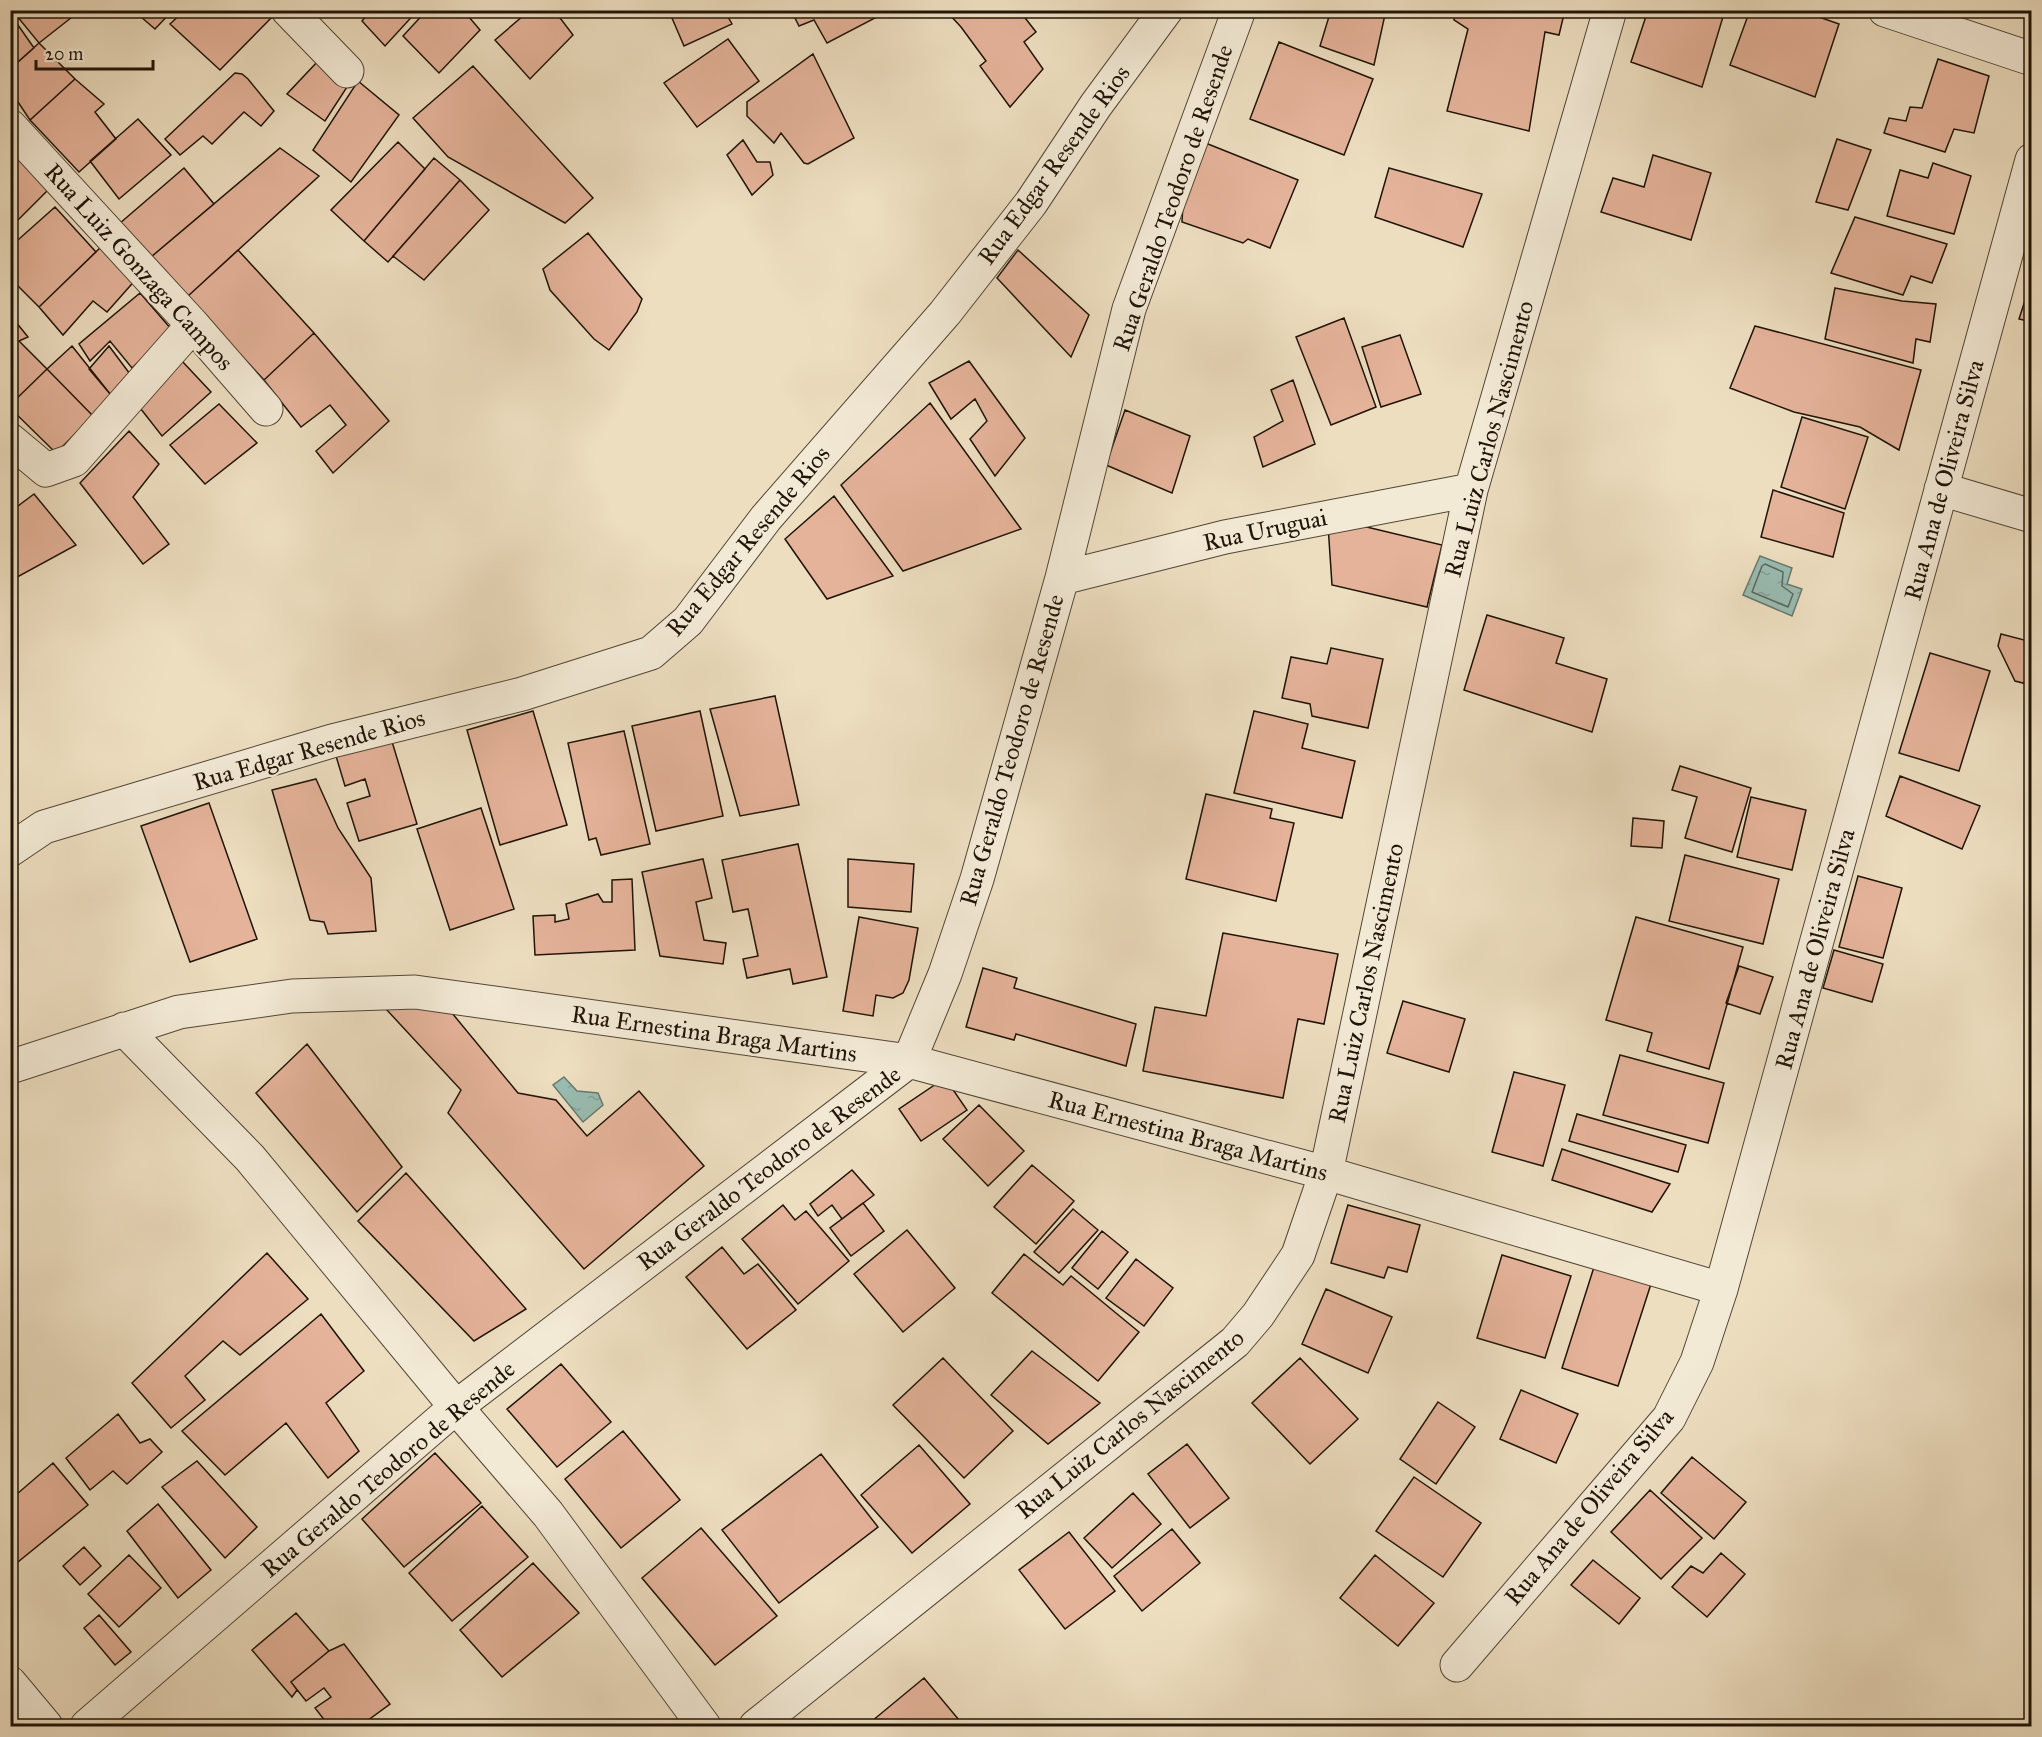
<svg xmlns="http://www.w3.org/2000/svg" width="2042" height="1737" viewBox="0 0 2042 1737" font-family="'IM FELL Great Primer',serif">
	<defs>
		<pattern id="water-ripples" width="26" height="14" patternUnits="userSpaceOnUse" patternTransform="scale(1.5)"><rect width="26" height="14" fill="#99bcb2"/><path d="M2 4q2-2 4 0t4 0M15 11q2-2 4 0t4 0" fill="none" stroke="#83a198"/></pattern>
	</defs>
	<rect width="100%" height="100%" fill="#eddec0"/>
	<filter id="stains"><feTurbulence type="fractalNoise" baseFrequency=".00333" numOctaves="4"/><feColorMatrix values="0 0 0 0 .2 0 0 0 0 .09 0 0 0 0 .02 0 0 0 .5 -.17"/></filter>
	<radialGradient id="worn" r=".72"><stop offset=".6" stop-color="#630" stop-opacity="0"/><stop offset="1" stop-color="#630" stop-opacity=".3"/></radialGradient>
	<path fill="url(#water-ripples)" stroke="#68796e" stroke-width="1.5" d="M1760 556 1792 568 1787 584 1802 589 1792 616 1743 595Z
		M564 1077 577 1091 598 1093 603 1105 583 1122 553 1085Z"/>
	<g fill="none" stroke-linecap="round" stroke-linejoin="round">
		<path stroke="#5c685d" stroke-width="1.5" d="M1765 564 1783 572 1782 586 1793 594 1788 607 1752 592 1762 566Z"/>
	</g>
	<path fill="#e5b39a" stroke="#1f1408" stroke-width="1.5" d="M12 10H81L39 43Z
		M133 10H173L155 29Z
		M185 10H205L208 13 210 10H274L276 13 220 70 170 24Z
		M371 10H418L385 46 362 21Z
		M427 10H463L480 30 439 73 403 36Z
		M530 10H554L573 35 530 79 495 40Z
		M686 10H724L732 24 684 46 672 18Z
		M791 10H870L875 18 827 43 814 20 799 26Z
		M932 10H1019L1036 32 1024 42 1043 69 1010 107 980 66 986 61 961 27 948 13H934Z
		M1331 10H1386L1374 65 1320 46Z
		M1456 10H1565L1559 35 1545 32 1529 131 1447 111 1468 29 1454 20Z
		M1648 10H1725L1702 87 1631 62Z
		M1750 10H1799L1839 24 1815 97 1730 65Z
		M11 15 34 48 10 69V15Z
		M728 39 759 81 697 127 664 83Z
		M1279 42 1373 79 1344 155 1250 119Z
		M39 43 75 79 30 120 10 90V69Z
		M813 54 854 138 808 164 804 163 781 133 774 143 747 116V102Z
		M1938 59 1989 76 1974 133 1954 129 1945 152 1884 133 1889 118 1906 121 1910 107 1922 108Z
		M319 60 349 84 325 121 287 94Z
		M473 66 593 198 565 223 448 157 413 118Z
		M235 73 242 74 248 79 274 111 261 126 244 112 212 144 203 136 180 155 165 139Z
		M75 79 104 104 95 112 116 139 79 172 30 120Z
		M358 81 399 115 351 182 313 150Z
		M138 119 171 155 119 199 90 161Z
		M1837 139 1871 150 1848 210 1816 202Z
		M743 140 757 162H770L773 175 752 195 727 155Z
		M398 142 425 169 364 241 331 210Z
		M1203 142 1298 180 1270 248 1248 239 1243 243 1182 222 1183 204Z
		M280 148 319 176 187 297 151 257Z
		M18 151 51 187 10 228V157Z
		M1653 155 1711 173 1691 240 1601 212 1613 178 1644 187Z
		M434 158 460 180 388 262 364 241Z
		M1933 163 1971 176 1954 234 1887 216 1900 170 1928 178Z
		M184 168 214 204 151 257 119 224Z
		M1389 168 1482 194 1463 247 1375 217Z
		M460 180 489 210 424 280 393 256Z
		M55 207 96 252 39 307 10 278V247Z
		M1855 217 1947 244 1932 283 1911 276 1903 295 1831 273Z
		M588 233 642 299 637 312 609 350 594 339 550 290 543 269Z
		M104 244 138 277 107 312 93 301 63 335 39 307Z
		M238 250 314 333 264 380 187 297Z
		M1018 250 1089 315 1071 357 997 278Z
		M2032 279V322L2019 319Z
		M1835 288 1902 301 1936 304 1930 342 1916 339 1913 363 1825 339Z
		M140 293 172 330 132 368 110 341 90 361 79 344Z
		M11 316 28 337 19 341 47 369 10 405Z
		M1344 318 1376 407 1331 425 1296 337Z
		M1755 326 1921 370 1899 450 1860 427 1794 412 1730 388Z
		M314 333 389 421 333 473 316 451 346 425 330 405 301 427 264 380Z
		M1400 335 1421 394 1381 407 1362 347Z
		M72 346 111 395 93 416 47 369Z
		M109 346 130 374 111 395 89 369Z
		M181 360 211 392 162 436 137 404Z
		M969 361 1025 438 995 476 970 439 987 421 975 399 951 419 929 383Z
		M47 369 93 416 56 453 10 408V405Z
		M1293 380 1315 444 1263 467 1254 437 1283 421 1271 390Z
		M930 403 1021 529 903 571 841 485Z
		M219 404 257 443 205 484 170 445Z
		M1125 410 1190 436 1172 493 1106 465Z
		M1802 417 1868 437 1845 509 1781 487Z
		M129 431 159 464 133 497 169 544 143 564 80 483Z
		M1773 490 1844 513 1833 557 1761 537Z
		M34 494 76 545 10 581V512Z
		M834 496 893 576 827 599 785 539Z
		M1350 523 1442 545 1427 607 1332 585 1328 525Z
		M1487 615 1564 638 1556 663 1607 679 1592 732 1464 690Z
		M2001 634 2032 642V673L2027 684 2015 681 1998 646Z
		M1331 648 1383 659 1368 728 1312 716 1310 704 1282 698 1291 657 1327 664Z
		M1930 653 1990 671 1959 771 1899 753Z
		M775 696 799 805 740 816 710 709Z
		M533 711 567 825 500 845 467 730Z
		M700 711 723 816 656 831 632 726Z
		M1254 711 1308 724 1302 748 1355 761 1342 818 1234 793Z
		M624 731 650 844 601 855 596 838 589 840 568 743Z
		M390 735 417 824 359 841 347 803 370 796 365 779 345 786 333 746Z
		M1680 766 1751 788 1732 852 1685 838 1697 797 1672 790Z
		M1900 776 1980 806 1962 849 1886 816Z
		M316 779 338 828 371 878 376 931 328 934 324 922 310 920 272 790Z
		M1206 794 1272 809 1270 818 1294 823 1276 901 1186 879Z
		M1751 797 1806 810 1792 870 1737 857Z
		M209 803 257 939 190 962 141 826Z
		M481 808 514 909 450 930 417 829Z
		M1633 818 1664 821 1662 848 1631 846Z
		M798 844 827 977 793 984 790 969 747 978 743 959 758 956 748 909 733 912 722 860Z
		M1685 855 1779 879 1763 944 1669 921Z
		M703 859 712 898 696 902 704 940 726 943 723 964 660 956 642 872Z
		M848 859 914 864 911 912 848 907Z
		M1858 876 1902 888 1883 958 1839 947Z
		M632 879 635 950 535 955 533 916 555 915V922L569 919 566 904 598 894 603 902H612V880Z
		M859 917 918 928 909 980 903 993 893 998 876 995 873 1016 843 1011Z
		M1636 917 1743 947 1709 1069 1647 1051 1652 1033 1606 1020Z
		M1223 933 1338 954 1324 1024 1298 1019 1283 1098 1143 1071 1155 1007 1206 1016Z
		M1834 950 1883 964 1872 1002 1823 988Z
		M1739 966 1773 977 1760 1014 1726 1003Z
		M983 968 1017 978 1014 988 1136 1024 1126 1066 1016 1034 1014 1040 966 1027Z
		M1403 1001 1465 1019 1449 1072 1387 1053Z
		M447 1007 518 1093 556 1100 587 1136 639 1091 704 1166 584 1269 448 1113 461 1090 386 1009Z
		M307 1044 402 1167 357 1212 256 1093Z
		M1620 1055 1724 1083 1708 1143 1603 1115Z
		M1514 1072 1565 1085 1543 1166 1492 1152Z
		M945 1078 967 1110 921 1141 899 1109Z
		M979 1105 1024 1151 988 1186 943 1139Z
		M1577 1114 1686 1145 1678 1172 1569 1141Z
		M1562 1149 1670 1184 1652 1212 1552 1180Z
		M1032 1165 1074 1201 1036 1244 994 1207Z
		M852 1170 874 1195 842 1219 832 1205 818 1216 810 1204Z
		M406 1173 526 1309 474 1341 358 1221Z
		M863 1203 884 1231 851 1256 830 1228Z
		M783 1205 795 1220 806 1211 849 1261 798 1304 742 1239Z
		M1348 1205 1420 1225 1407 1272 1388 1267 1384 1278 1331 1263Z
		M1073 1209 1098 1230 1059 1273 1034 1252Z
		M907 1230 955 1288 903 1332 854 1274Z
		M1102 1231 1128 1252 1098 1289 1072 1268Z
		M722 1247 744 1274 758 1264 796 1310 747 1349 686 1277Z
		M267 1253 308 1299 240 1355 223 1341 185 1376 205 1400 171 1428 132 1383Z
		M1024 1254 1063 1285 1071 1276 1139 1332 1098 1381 992 1293Z
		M1502 1255 1571 1276 1545 1358 1477 1338Z
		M1136 1259 1173 1288 1144 1326 1106 1298Z
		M1594 1267 1651 1284 1618 1386 1562 1368Z
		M1326 1289 1392 1317 1368 1373 1302 1344Z
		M321 1314 364 1371 326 1403 359 1451 328 1478 286 1423 225 1475 182 1431Z
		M1032 1351 1100 1403 1048 1444 991 1395Z
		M943 1358 1013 1431 964 1478 893 1405Z
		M1300 1358 1358 1419 1310 1464 1252 1403Z
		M561 1364 611 1422 557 1467 507 1409Z
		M1521 1390 1578 1414 1556 1463 1500 1439Z
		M1438 1402 1475 1427 1436 1484 1400 1459Z
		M118 1414 140 1443 150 1439 162 1452 127 1484 113 1471 90 1490 66 1458Z
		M623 1431 680 1500 621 1548 565 1479Z
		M1187 1444 1229 1498 1190 1528 1148 1474Z
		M919 1445 970 1504 912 1553 861 1495Z
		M435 1453 481 1503 404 1567 362 1519Z
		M821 1454 878 1527 779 1603 722 1530Z
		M1692 1457 1746 1502 1714 1539 1661 1493Z
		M197 1461 257 1527 225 1558 162 1487Z
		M53 1463 88 1505 13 1566 10 1563V1500Z
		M1414 1477 1481 1523 1443 1577 1376 1531Z
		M1650 1490 1702 1538 1661 1579 1611 1532Z
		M1133 1493 1161 1524 1112 1568 1084 1538Z
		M158 1504 211 1570 178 1598 127 1531Z
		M482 1506 528 1557 452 1621 409 1573Z
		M701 1528 777 1616 715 1665 642 1578Z
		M1172 1529 1200 1563 1142 1611 1114 1576Z
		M1069 1532 1115 1591 1065 1629 1019 1570Z
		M84 1547 101 1566 80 1585 63 1566Z
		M1721 1553 1745 1574 1707 1617 1672 1587 1691 1566 1703 1573Z
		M129 1555 161 1588 119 1627 88 1594Z
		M1375 1555 1434 1603 1398 1646 1340 1598Z
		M1593 1560 1640 1598 1619 1624 1571 1585Z
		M533 1563 579 1613 502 1677 460 1630Z
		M296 1613 329 1651 291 1682 297 1690 292 1697 252 1650Z
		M99 1615 131 1652 115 1665 84 1628Z
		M344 1644 390 1704 360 1726H329L315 1708 331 1697 324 1688 306 1701 291 1682 329 1651Z
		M924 1678 964 1726H876L872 1721Z
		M14 1712 28 1726H10V1715Z"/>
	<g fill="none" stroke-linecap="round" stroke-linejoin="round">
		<defs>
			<path id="minor" d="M288 10 347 71
				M1885 10 2032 59
				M10 126 193 325 266 409
				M10 440 46 470 74 460 193 325
				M1941 489 2032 516
				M1062 578 1225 537 1471 490
				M10 850 44 827 332 741 522 694 651 653 688 621 766 518 945 313 1031 203 1096 105 1166 10
				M124 1029 250 1158 456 1407 548 1514 704 1726
				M10 1067 179 1012 292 996 415 992 909 1061 1326 1173 1721 1289
				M1457 1665 1669 1418 1697 1362 1721 1289 2032 160
				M10 1683 46 1726
				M87 1726 456 1407 909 1061 945 974 977 879 1062 578 1129 309 1239 10
				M756 1726 1235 1342 1258 1315 1298 1255 1326 1173 1471 490 1610 10"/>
		</defs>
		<use href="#minor" stroke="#524636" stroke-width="35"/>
		<use href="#minor" stroke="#f3ead6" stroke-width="33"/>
	</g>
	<g text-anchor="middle" stroke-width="4.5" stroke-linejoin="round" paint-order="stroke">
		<g font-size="24" fill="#1f1408" stroke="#f3ead6">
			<text transform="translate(1054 165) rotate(-54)" y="8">Rua Edgar Resende Rios</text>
			<text transform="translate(1173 198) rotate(-71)" y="8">Rua Geraldo Teodoro de Resende</text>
			<text transform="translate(139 267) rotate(48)" y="8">Rua Luiz Gonzaga Campos</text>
			<text transform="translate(1489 439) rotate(-75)" y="8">Rua Luiz Carlos Nascimento</text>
			<text transform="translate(1944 480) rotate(-75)" y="8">Rua Ana de Oliveira Silva</text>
			<text transform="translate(1265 530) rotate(-12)" y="8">Rua Uruguai</text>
			<text transform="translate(748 541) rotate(-50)" y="8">Rua Edgar Resende Rios</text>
			<text transform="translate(309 750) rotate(-16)" y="8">Rua Edgar Resende Rios</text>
			<text transform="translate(1012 750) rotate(-74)" y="8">Rua Geraldo Teodoro de Resende</text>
			<text transform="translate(1815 949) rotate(-75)" y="8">Rua Ana de Oliveira Silva</text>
			<text transform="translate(1366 983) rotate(-78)" y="8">Rua Luiz Carlos Nascimento</text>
			<text transform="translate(714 1034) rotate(8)" y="8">Rua Ernestina Braga Martins</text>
			<text transform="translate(1188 1136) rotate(15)" y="8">Rua Ernestina Braga Martins</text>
			<text transform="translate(769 1168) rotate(-37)" y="8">Rua Geraldo Teodoro de Resende</text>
			<text transform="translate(1130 1424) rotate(-39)" y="8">Rua Luiz Carlos Nascimento</text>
			<text transform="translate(388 1469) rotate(-40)" y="8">Rua Geraldo Teodoro de Resende</text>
			<text transform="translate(1589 1507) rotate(-50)" y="8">Rua Ana de Oliveira Silva</text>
		</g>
	</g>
	<rect width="2042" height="1737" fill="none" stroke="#eddec0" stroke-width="36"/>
	<rect x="12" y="12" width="2018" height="1713" fill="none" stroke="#1f1408" stroke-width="3"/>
	<rect x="18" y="18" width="2006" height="1701" fill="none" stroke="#1f1408" stroke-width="1.5"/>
	<path d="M36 60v9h117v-9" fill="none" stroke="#1f1408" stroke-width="3"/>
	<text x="45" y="60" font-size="18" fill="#1f1408" stroke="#f3ead6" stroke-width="4.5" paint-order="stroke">20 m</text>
	<rect width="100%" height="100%" filter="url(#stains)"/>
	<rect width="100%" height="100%" fill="url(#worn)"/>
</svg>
